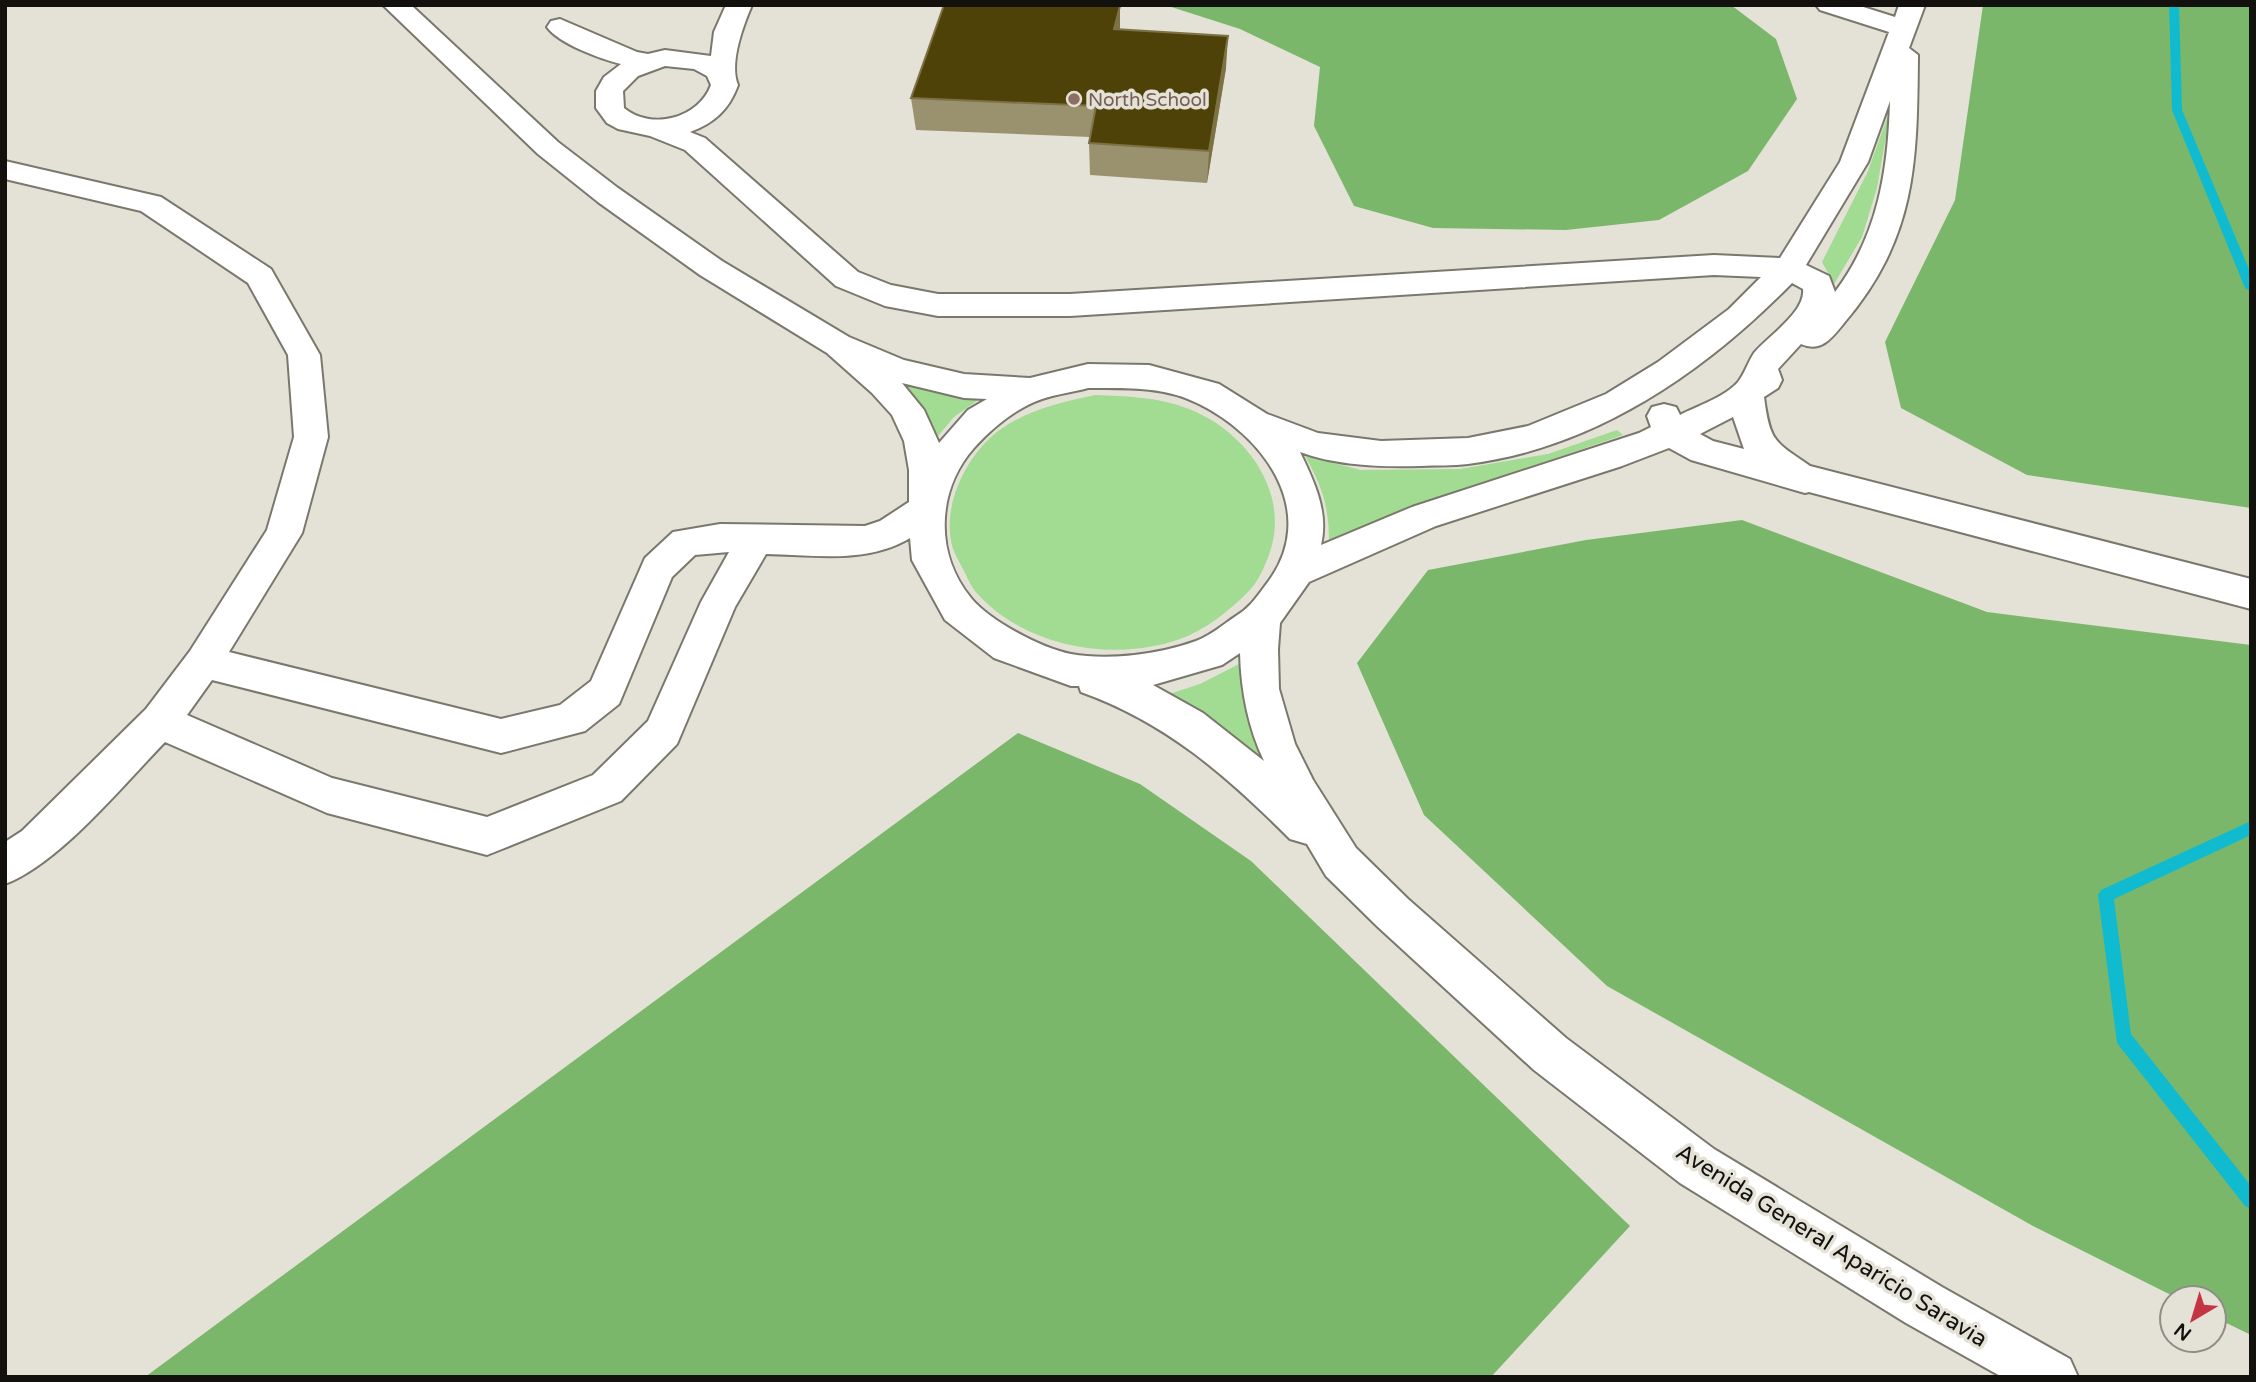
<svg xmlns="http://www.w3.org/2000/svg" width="2256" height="1382" viewBox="0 0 2256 1382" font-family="'Varela Round',sans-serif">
	<rect width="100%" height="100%" fill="#e4e2d6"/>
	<path fill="#a2db92" d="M1891 107 1877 188 1862 237 1834 284 1822 262 1868 171Z
		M888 374 927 389 978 400 954 417 938 436 915 399Z
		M1095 395C1127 396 1159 397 1189 409 1248 432 1294 497 1267 560 1262 572 1258 581 1249 591 1229 611 1207 629 1180 639 1113 663 1023 647 975 591 971 586 968 579 965 573 961 565 956 557 953 549 940 507 967 453 1001 429 1030 409 1062 402 1095 395Z
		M1617 430 1623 435 1417 506 1329 543C1329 507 1323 488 1305 456L1361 470 1460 469 1548 454Z
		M1243 662 1282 785C1248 747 1212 720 1169 694L1200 684Z"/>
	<path fill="#7bb76b" d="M1165 5H1731L1776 39 1797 99 1748 171 1659 220 1566 230 1433 228 1354 206 1314 126 1320 67 1240 29Z
		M1983 5H2251V508L2027 475 1901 408 1885 342 1955 200Z
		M1742 520 1987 612 2251 645V1335L2214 1317V1298H2177L2033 1226 1607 986 1424 815 1357 663 1428 570 1586 540Z
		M1018 733 1140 784 1251 861 1630 1226 1491 1377H145Z"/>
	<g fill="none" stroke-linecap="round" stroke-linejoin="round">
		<path fill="#10bbd0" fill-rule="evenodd" d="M2169 5H2179L2182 110 2251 274V292L2245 288 2172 110Z
			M2251 821V835L2114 899 2131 1034 2251 1186V1209L2245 1206 2117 1043 2098 895 2101 890Z"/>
		<defs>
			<path id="minor" d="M383 5H411L558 142 618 188 722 261 849 337 904 360 964 374 1030 378 1088 364 1149 365 1219 384 1267 414 1318 433 1381 441 1468 438 1528 426 1606 394 1658 362 1729 309 1761 277 1714 275 1070 316H938L885 306 836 286 685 150 650 136 618 129 607 123 596 108V91L604 77 621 64C601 59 559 44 547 27L551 21 560 19 637 52 648 54 665 50 711 56 714 32 726 5H752C743 26 729 64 738 85 729 110 714 123 690 132L705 138 858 272 891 285 938 294H1070L1714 255 1780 258 1840 162 1889 32 1820 10 1816 5H1857L1895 17 1899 5H1925L1909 48 1918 55C1917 162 1917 237 1844 323 1832 338 1821 353 1801 344L1778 369 1782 380 1778 388 1764 397C1770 442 1774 441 1810 466L2251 579V609L1809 492 1805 493 1691 460 1669 448 1622 466 1436 526 1309 582 1280 623 1278 649 1279 689 1295 744 1313 780 1356 848 1408 899 1566 1038 1714 1149 1942 1287 2070 1359 2078 1377H2002L1906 1323 1680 1183 1534 1070 1378 927 1326 876 1307 844 1290 839C1228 777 1166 722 1081 692L1079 686H1071L994 658 945 620 912 560 910 538C867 564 814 555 766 554L735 607 677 744 621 801 502 849 487 855 327 813 165 742C123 785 60 863 5 884V842L22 831 146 709 190 651 267 530 294 437 288 355 248 283 141 211 5 179V161L161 197 271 269 320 355 328 437 302 533 229 652 501 719 560 705 591 681 645 558 673 532 720 524 865 526 880 521 909 502V470L904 441 892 415 872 393 827 353 700 275 598 202 538 154ZM665 66 694 69 707 76 711 85C699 118 652 131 624 108L623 91 638 76ZM1890 101C1888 171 1878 235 1835 292L1829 276 1806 265 1868 162ZM1792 283 1803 289C1806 312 1768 336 1754 353 1748 362 1745 373 1738 382 1725 397 1697 406 1680 415L1676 407 1664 404 1652 407 1647 416 1651 427 1639 433 1412 507 1321 545C1329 512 1314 481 1300 452 1338 466 1381 467 1421 466 1436 465 1453 466 1468 464 1595 448 1705 372 1792 283ZM902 383 964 398 987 399 968 410 939 443 924 410ZM1088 388C1124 388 1164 386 1197 403 1264 435 1320 512 1268 582 1258 595 1251 607 1236 616 1224 624 1210 636 1196 641 1160 654 1109 661 1071 654 1041 648 990 621 971 598 934 553 937 490 974 448 992 428 1016 408 1042 399 1057 394 1073 392 1088 388ZM1733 417 1744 449 1713 441 1700 434ZM729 552 701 602 648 721 593 775 487 817 332 778 187 715 212 680 501 753 585 731 619 704 672 577 695 555ZM1240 653C1241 691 1248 727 1264 761L1203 713 1153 685 1222 665Z"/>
		</defs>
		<use href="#minor" stroke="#7a786d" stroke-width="4"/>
		<use href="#minor" fill="#fff" fill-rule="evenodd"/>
	</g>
	<path fill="#9a926f" d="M1120 29 1226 68 1207 183 1090 175 1089 143 1090 137 916 130 911 98Z"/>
	<path fill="#7c7246" d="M1120 6V38L1114 29Z
		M1228 36 1226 68 1207 183 1209 151Z"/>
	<path fill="#4f4208" stroke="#7c7246" stroke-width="2" d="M944 5 1120 6 1114 29 1228 36 1209 151 1089 143 1096 106 911 98Z"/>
	<circle fill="#8d6e63" stroke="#e4e2d6" stroke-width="2.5" cx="1074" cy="99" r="7"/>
	<g text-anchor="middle" stroke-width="7" stroke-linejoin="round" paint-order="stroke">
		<g font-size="19" fill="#785e54" stroke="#e4e2d6" text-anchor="start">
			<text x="1088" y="106">North School</text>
		</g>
		<g font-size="23" fill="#12110e" stroke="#e4e2d6">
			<text transform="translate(1832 1245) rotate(32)" y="8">Avenida General Aparicio Saravia</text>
		</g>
	</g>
	<rect width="2256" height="1382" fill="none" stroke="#12110e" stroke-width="14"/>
	<g transform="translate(2193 1319) rotate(218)"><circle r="33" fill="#e4e2d6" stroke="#908e86" stroke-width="2"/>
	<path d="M0-5L12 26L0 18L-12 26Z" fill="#c43443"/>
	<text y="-10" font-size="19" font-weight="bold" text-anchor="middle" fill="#12110e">N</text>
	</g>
</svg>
